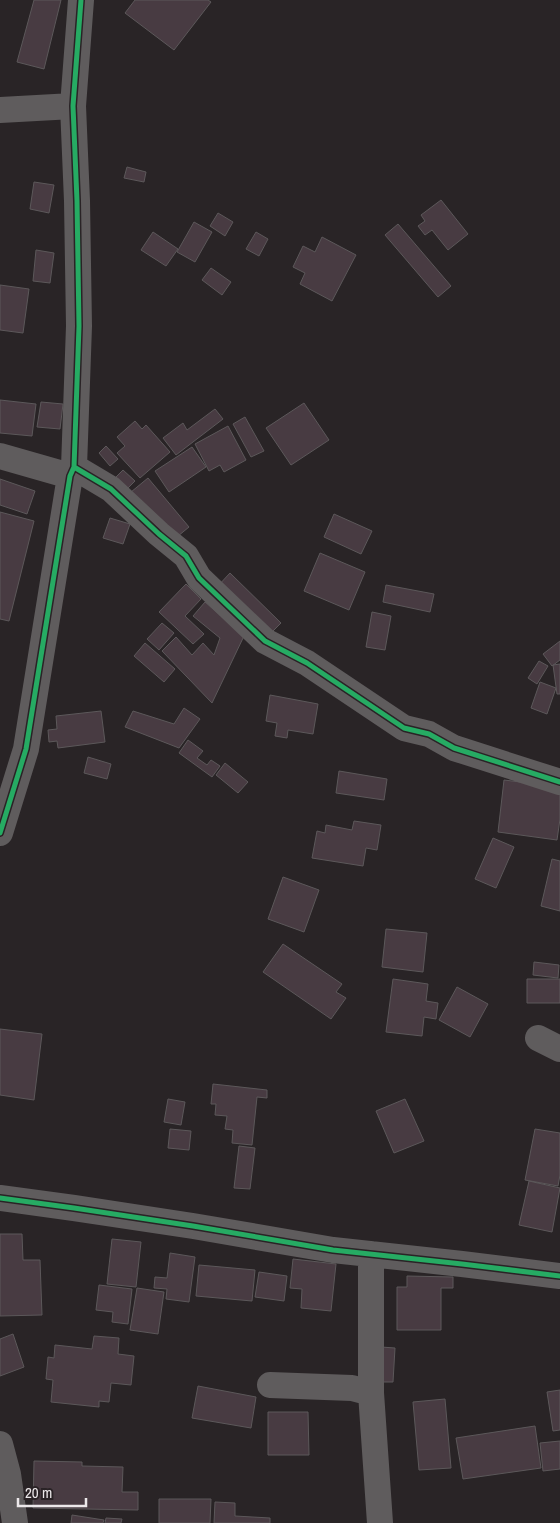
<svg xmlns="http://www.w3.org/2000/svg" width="560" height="1523" viewBox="0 0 560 1523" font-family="'Archivo Narrow',sans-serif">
	<rect width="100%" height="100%" fill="#292426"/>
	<path fill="#483b42" stroke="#5c585a" d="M34 0H61L44 69 17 62Z
		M135 0H208L211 2 174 50 125 13Z
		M127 167 146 172 144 182 124 178Z
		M34 182 54 185 49 213 30 209Z
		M441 200 468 234 448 250 432 230 425 235 418 226 425 221 421 215Z
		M218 213 233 222 225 236 210 226Z
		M194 222 212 232 195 262 177 252Z
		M398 224 451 286 438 297 385 235Z
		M153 232 178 249 166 266 141 250Z
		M256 232 268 239 259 256 246 249Z
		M322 237 356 255 332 301 300 284 305 273 293 267 303 246 315 252Z
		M36 250 54 253 50 283 33 281Z
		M211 268 231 282 222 295 202 280Z
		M0 285 29 289 23 333 0 330Z
		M0 400 36 404 32 436 0 433Z
		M41 402 63 404 60 429 37 427Z
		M304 403 329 440 291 465 266 428Z
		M215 409 223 419 176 455 163 438 183 423 187 430Z
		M245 417 264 451 251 457 233 424Z
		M135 421 142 429 146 425 170 452 140 478 117 453 125 446 117 437Z
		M228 426 246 460 224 472 220 465 209 471 195 444Z
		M106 446 118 459 110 466 99 453Z
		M192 447 206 467 169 492 155 471Z
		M123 470 135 481 127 489 116 477Z
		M148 478 189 527 172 541 131 492Z
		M0 479 35 491 27 514 0 505Z
		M0 512 34 521 9 621 0 619Z
		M334 514 372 531 361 554 324 537Z
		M110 518 130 524 123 544 103 538Z
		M320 553 365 572 349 610 304 591Z
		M230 573 281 623 266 638 216 588Z
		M186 584 201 599 185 616 204 634 193 644 159 612Z
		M386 585 434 594 430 612 383 602Z
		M205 602 244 636 212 703 162 651 176 637 192 655 203 643 214 655 220 638 193 616Z
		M372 612 391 616 385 650 366 647Z
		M162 623 174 633 159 650 147 639Z
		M560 641V660L552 666 543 654Z
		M145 643 175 669 164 682 134 656Z
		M539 661 548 666 537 684 528 678Z
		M560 664V694H557L553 665Z
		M540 682 556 688 547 714 531 708Z
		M270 695 318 704 313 734 288 730 287 738 275 736 277 723 266 721Z
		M184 708 200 719 179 748 125 727 133 711 174 724Z
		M101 711 105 742 58 748 57 741 49 742 48 730 57 729 56 716Z
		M188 740 203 751 197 758 207 765 211 760 220 766 212 777 179 753Z
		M88 757 111 764 107 779 84 773Z
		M225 763 248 782 238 793 216 775Z
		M339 771 387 779 384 800 336 793Z
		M504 780 560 787V819L557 840 498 832Z
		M354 821 381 825 377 850 366 848 363 866 312 858 317 831 325 833 326 825 352 830Z
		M493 838 514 847 496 888 475 879Z
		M552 859 560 861V911L541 906Z
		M283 877 319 890 304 932 268 919Z
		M386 929 427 933 423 972 382 967Z
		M283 944 342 984 336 992 346 998 331 1019 263 972Z
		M534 962 559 965 558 978 533 975Z
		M393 979 428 984 426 1001 438 1003 436 1019 424 1017 422 1036 386 1032Z
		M527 979H560V1003H527Z
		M457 987 488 1004 470 1037 439 1020Z
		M0 1029 42 1034 34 1100 0 1095Z
		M213 1084 267 1090V1098L257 1097 252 1145 232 1143 233 1130 225 1129 227 1116 215 1115 216 1104H211Z
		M168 1099 185 1102 181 1125 164 1122Z
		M405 1099 424 1141 394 1153 376 1111Z
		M170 1129 191 1131 189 1150 168 1148Z
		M535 1129 560 1133V1175L558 1186 525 1180Z
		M239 1146 255 1148 250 1189 234 1188Z
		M529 1181 560 1188 552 1232 519 1225Z
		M0 1234H22L23 1260H40L42 1315 0 1316Z
		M112 1239 141 1242 136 1287 107 1284Z
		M170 1253 195 1257 189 1302 166 1299 167 1289 154 1288 155 1277 167 1278Z
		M293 1259 336 1264 331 1311 301 1308 302 1289 290 1288Z
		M199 1265 255 1270 252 1301 196 1296Z
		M259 1272 287 1276 284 1301 255 1297Z
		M407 1276 453 1277V1288H441V1330H397V1287H407Z
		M99 1285 132 1289 128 1324 112 1322 113 1312 96 1310Z
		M137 1288 164 1292 158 1334 130 1330Z
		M13 1334 24 1367 0 1376V1339Z
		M94 1336 119 1338 118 1354 134 1356 131 1385 111 1383 109 1402 99 1401V1407L51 1402 53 1380 46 1379 48 1357 54 1358 55 1345 92 1349Z
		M381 1347 395 1348 393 1382H379Z
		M198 1386 256 1397 251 1428 192 1418Z
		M560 1390V1430L553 1431 547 1392Z
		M445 1399 451 1468 419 1470 413 1402Z
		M268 1412H308L309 1455H268Z
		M535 1426 541 1468 463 1479 456 1438Z
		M560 1441V1469L543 1471 540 1443Z
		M34 1461 82 1462V1466L123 1467 122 1492H138V1510L33 1508Z
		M159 1499H211L210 1523H159Z
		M215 1502 235 1503V1516L270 1518V1523H214Z
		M72 1515 104 1520 103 1523H71Z
		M106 1518 122 1519 121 1523H105Z"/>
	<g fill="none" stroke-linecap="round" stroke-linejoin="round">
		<path stroke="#5f5c5d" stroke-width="26" d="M0 110 73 106
			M0 456 70 476
			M74 467 111 489 159 534 186 556 199 578 265 641 307 663 404 728 429 734 454 748 560 782
			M0 833 26 749 70 476 74 467 79 326 77 201 73 106 81 0
			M538 1038 560 1049
			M0 1198 74 1208 193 1226 333 1250 462 1264 560 1276
			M270 1385 352 1388 371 1393V1254
			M371 1393 380 1523
			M0 1444 8 1474 15 1523"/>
		<defs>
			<path id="cycleway" d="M74 467 111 489 159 534 186 556 199 578 265 641 307 663 404 728 429 734 454 748 560 782
				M0 833 26 749 70 476 74 467 79 326 77 201 73 106 81 0
				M0 1198 74 1208 193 1226 333 1250 462 1264 560 1276"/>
		</defs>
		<use href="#cycleway" stroke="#2a2326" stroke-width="8"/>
		<use href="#cycleway" stroke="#26ab63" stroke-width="5"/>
	</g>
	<path d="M18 1498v8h68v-8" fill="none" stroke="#ece8ea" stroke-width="2.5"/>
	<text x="25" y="1498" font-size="15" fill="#ece8ea" stroke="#2a2326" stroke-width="4" paint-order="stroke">20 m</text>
</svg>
